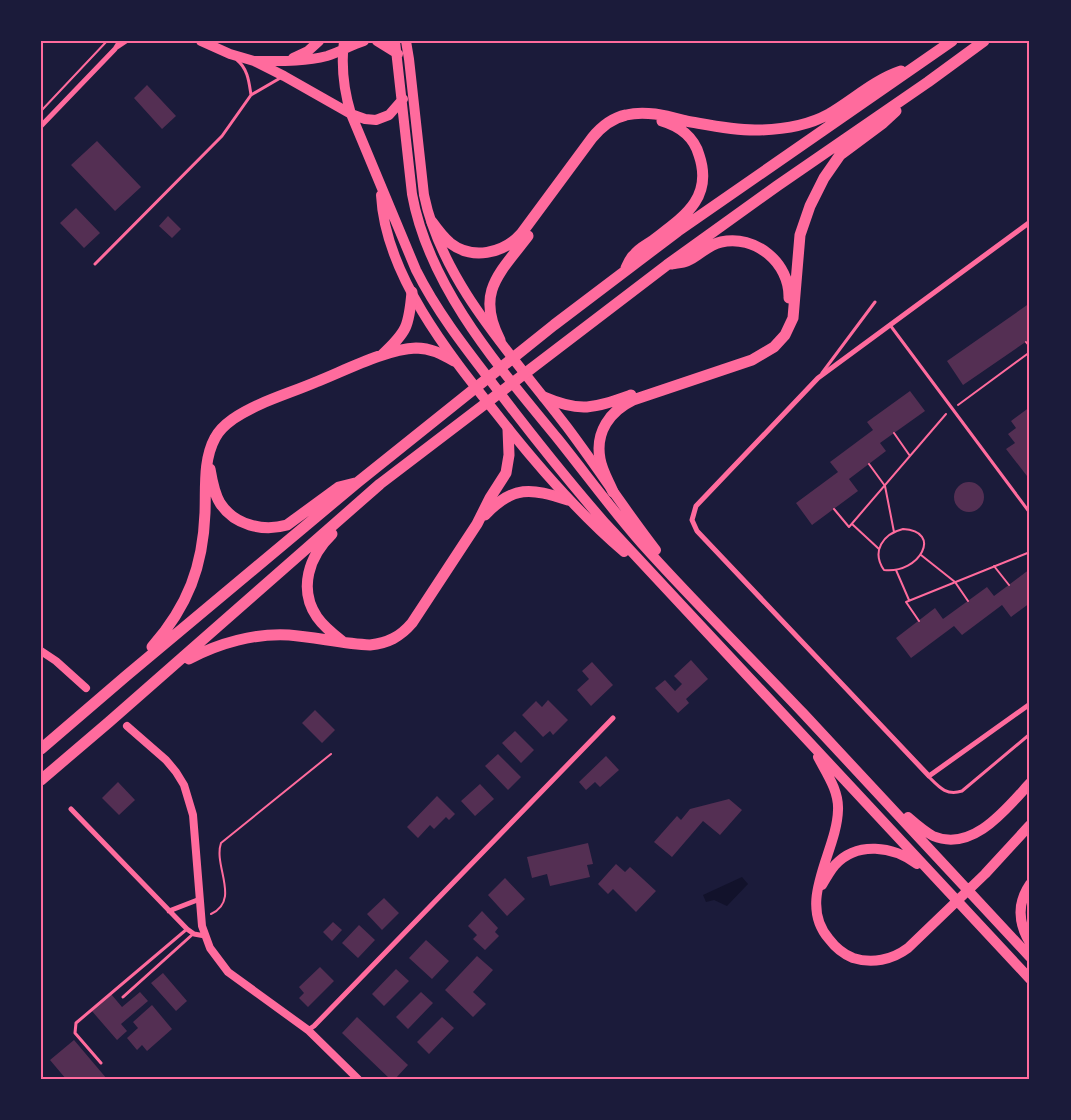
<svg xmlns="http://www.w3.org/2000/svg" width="1071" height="1120" viewBox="0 0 1071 1120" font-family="Figtree,sans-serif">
	<rect width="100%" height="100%" fill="#1b1b3a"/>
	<path fill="#12122b" d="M742 877 748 884 727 906 714 900 706 902 703 895Z"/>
	<path fill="#542f53" d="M147 85 176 116 162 129 134 98Z
		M97 141 141 187 115 211 71 165Z
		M76 208 100 233 84 248 60 223Z
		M168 216 181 229 172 238 159 226Z
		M1030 303V339L963 385 947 361Z
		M910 391 925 411 880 443 886 451 849 479 858 491 812 525 796 503 838 472 830 462 873 430 867 422Z
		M1030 407V474L1027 476 1006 449 1015 443 1008 434 1016 428 1011 421Z
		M954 497a15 15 0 1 1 30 0a15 15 0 1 1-30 0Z
		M1030 569V603L1011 617 1002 605 962 635 954 626 911 658 896 638 935 608 943 619 987 587 994 596Z
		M691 660 708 679 686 699 689 703 678 713 655 688 665 680 675 691 682 684 674 676Z
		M592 662 613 685 591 706 577 690 589 679 582 671Z
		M548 700 568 720 553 735 550 731 543 737 522 715 536 701 542 707Z
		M315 710 335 730 322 743 302 723Z
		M515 731 534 750 521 763 502 743Z
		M498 754 521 777 508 790 485 766Z
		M606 756 619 770 600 787 595 782 586 790 579 782Z
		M118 782 135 800 119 815 102 798Z
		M480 784 494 799 475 816 461 801Z
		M437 796 455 814 449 820 446 817 434 829 430 825 418 838 407 827Z
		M729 799 742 810 720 835 703 821 672 857 654 842 677 816 681 820 690 809Z
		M588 843 593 864 587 865 590 877 550 886 547 874 532 878 527 857Z
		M616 864 625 872 630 867 656 891 636 912 613 889 608 894 598 884Z
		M505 878 525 899 507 916 488 895Z
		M384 898 399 913 382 930 367 914Z
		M482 911 498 928 495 932 499 936 485 950 473 939 477 935 468 926Z
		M333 922 342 930 332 941 323 932Z
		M359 925 375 940 358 958 342 943Z
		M426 940 449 961 432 979 409 958Z
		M477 956 493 970 473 992 486 1004 473 1017 445 990Z
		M320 967 334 981 308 1007 299 998 304 993 299 987Z
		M396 969 409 981 384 1006 372 994Z
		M163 973 187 1001 176 1011 151 983Z
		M140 992 148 1001 121 1024 127 1031 117 1040 91 1010 111 994 122 1007Z
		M421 992 433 1003 408 1029 396 1017Z
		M152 1005 172 1029 147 1051 142 1045 137 1050 127 1038 138 1028 133 1022Z
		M357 1017 408 1065 395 1079H390L342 1033Z
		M442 1017 454 1028 429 1054 417 1042Z
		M74 1040 107 1079H66L50 1060Z"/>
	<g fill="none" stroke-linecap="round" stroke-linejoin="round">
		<path stroke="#ff6b9d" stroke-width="2" d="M41 111 107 41
			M1026 342 1030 347
			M958 405 1030 352
			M894 433 910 456
			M869 464 885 486 894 532
			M834 509 849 527 946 414
			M852 524 879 549
			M903 529C943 531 920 574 884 570 871 551 883 534 903 529Z
			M921 555 955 582 968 601
			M994 566 1009 585
			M896 570 909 600
			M919 621 906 602 1030 552
			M211 914C241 900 213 866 221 843L331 754"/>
		<path stroke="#ff6b9d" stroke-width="3" d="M237 60C248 69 249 82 251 95
			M95 264 222 136 251 95 282 77
			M890 325 1030 513
			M822 373 875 302
			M929 777C939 787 946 796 962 791L1030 734
			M123 997 193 934
			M101 1063 75 1033 76 1023 187 929"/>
		<path stroke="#ff6b9d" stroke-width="5" d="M117 47 126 41
			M41 126 115 49 120 41
			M1030 222 818 378 696 506 692 520 697 531 929 776 1030 704
			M71 809 187 929 194 934 205 936
			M169 911 200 899
			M308 1030 314 1026 613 718"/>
		<path stroke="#ff6b9d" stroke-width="8" d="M41 651 56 661 86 688
			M127 726 166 760 176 772 184 785 193 815 202 926 210 948 228 972 308 1030 358 1079"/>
		<path stroke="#ff6b9d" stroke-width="10" d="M201 41 230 54 254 61 284 76 351 114 365 119 376 120 389 115 403 99
			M344 41C341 65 344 91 351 114L416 270C436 310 463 345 490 380 527 429 565 477 605 523L1030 979
			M377 41 398 54
			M395 41 412 194C429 288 500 368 558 439 586 474 613 511 642 544 694 602 750 657 803 713 879 794 954 876 1030 957
			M406 41 409 59 424 195C442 283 514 357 567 427 597 467 625 510 656 550
			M293 58 308 51 319 41
			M255 61C279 61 304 62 327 56 340 52 351 45 364 41
			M381 195C385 274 448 353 496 413 535 463 576 511 624 552
			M818 757C827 774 839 791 838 810 837 852 796 901 829 939 835 947 843 954 853 958 872 964 892 960 908 948L985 874 1030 825
			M908 817C916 824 924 831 933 836 973 853 1007 808 1030 783
			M1030 884C1017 903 1018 923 1030 943
			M822 885C826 878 830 871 835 865 857 841 893 846 917 864"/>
		<path stroke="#ff6b9d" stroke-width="11" d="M432 222C437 229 443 237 450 243 472 260 503 254 521 234L592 138C601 127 612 118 626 115 646 110 667 116 686 121 709 125 731 130 755 130 779 130 807 126 829 114 853 100 874 80 901 71
			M672 264C676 263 682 263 687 261 699 256 707 245 721 242 755 234 790 263 789 298
			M626 268C628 264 630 258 634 255 638 249 646 245 652 241 682 218 714 199 699 155 694 137 679 126 662 121
			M500 340C475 292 500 273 528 236
			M382 355C407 332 409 326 412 292
			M544 397C581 413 594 408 631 395
			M210 469C212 481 214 493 220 503 234 525 263 532 287 525L339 487 355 483
			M613 492C609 482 602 471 600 459 595 432 610 411 633 400L752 360 774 347 785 335 793 318 800 235 810 206 824 178 840 155 883 123 896 111
			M485 515C513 485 531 488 568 500
			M332 534C309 556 298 589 317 617 324 627 333 634 342 641
			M152 647C188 606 203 566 205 513 206 488 203 460 215 438 219 430 226 424 233 419 258 402 288 394 316 382 344 371 386 349 416 348 431 348 442 354 454 361
			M189 659C219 643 255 633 289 635 316 637 343 644 370 645 388 643 400 637 412 623L477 524 490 498 506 473 509 455 508 429
			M41 749 126 676 358 482 554 325 678 231 952 41
			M41 780 109 722 380 484 667 265 777 186 928 82 984 41"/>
	</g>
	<rect width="1071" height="1120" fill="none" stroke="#1b1b3a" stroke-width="85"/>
	<rect x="42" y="42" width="986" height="1036" fill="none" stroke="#ff6b9d" stroke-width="2"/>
</svg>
